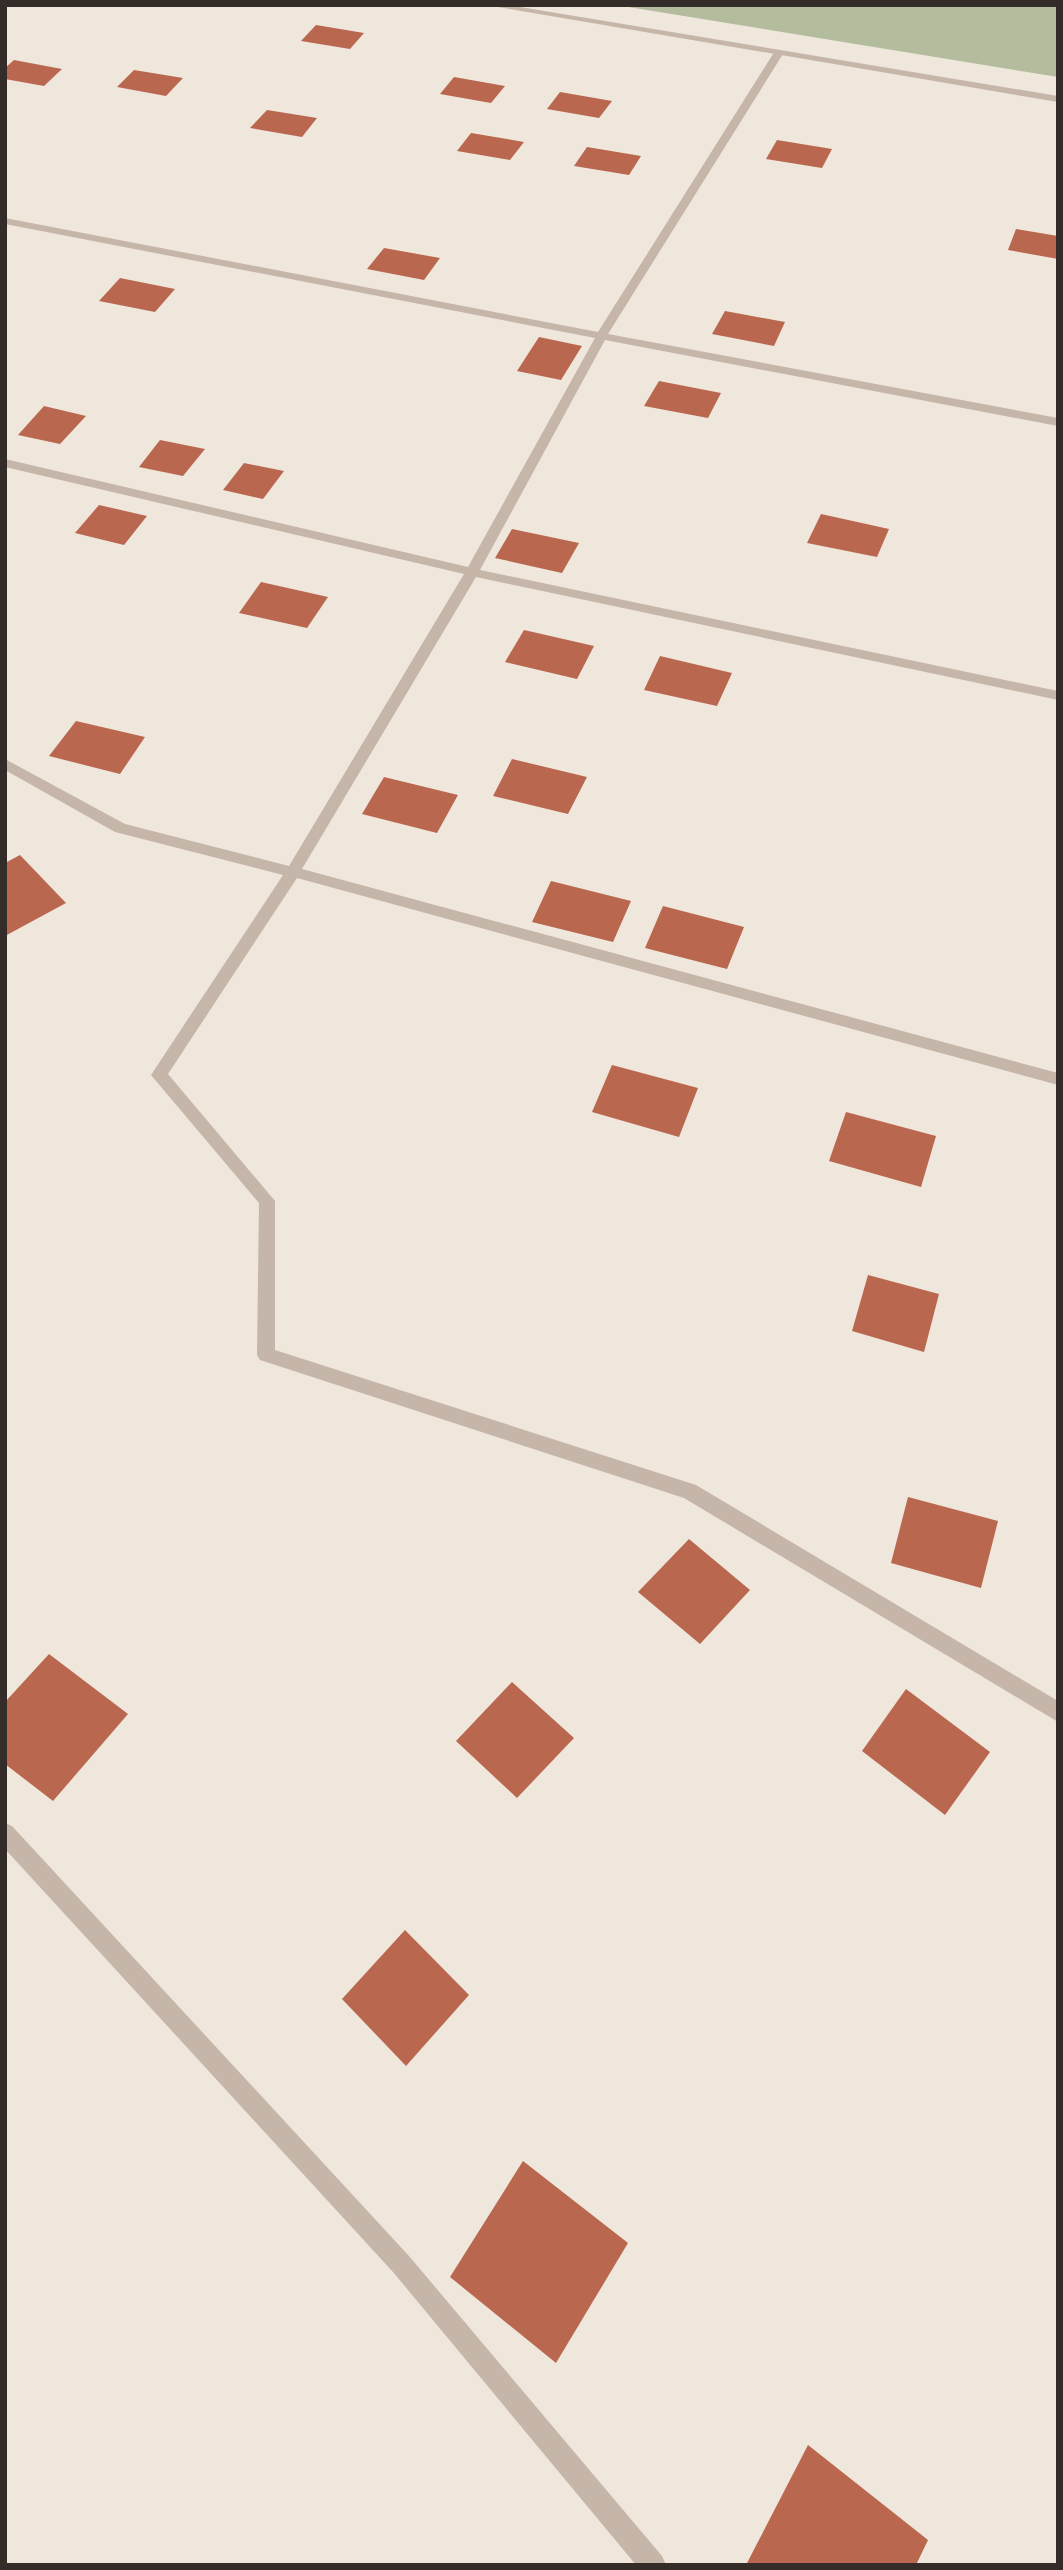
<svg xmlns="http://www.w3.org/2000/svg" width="1063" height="2570" viewBox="0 0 1063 2570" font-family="'DejaVu Sans',sans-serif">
	<rect width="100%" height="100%" fill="#efe6dc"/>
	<path fill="#b3bd9d" d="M616 5H1058V77Z"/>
	<path fill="#ba674f" d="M316 25 364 33 350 49 301 41Z
		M14 60 62 69 44 86 5 79V68Z
		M134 70 183 78 166 96 117 87Z
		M454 77 505 86 491 103 440 94Z
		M560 92 612 101 599 118 547 109Z
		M267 110 317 118 302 137 250 128Z
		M471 133 524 142 510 160 457 151Z
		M777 140 832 149 822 168 766 159Z
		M587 147 641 156 629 175 574 166Z
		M1016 229 1058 236V259L1008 250Z
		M384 248 440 258 424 280 367 269Z
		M120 278 175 289 155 312 99 301Z
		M725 311 785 322 774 346 712 334Z
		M539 337 582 346 561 380 517 371Z
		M659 381 721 393 708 418 644 406Z
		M44 406 86 416 60 444 18 435Z
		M160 440 205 449 183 476 139 467Z
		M244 463 284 471 263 499 223 490Z
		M99 505 147 516 124 545 75 533Z
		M821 514 889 529 877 557 807 543Z
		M512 529 579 543 562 573 495 558Z
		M261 582 328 597 307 628 239 613Z
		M524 630 594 646 577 679 505 662Z
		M660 656 732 673 717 706 644 690Z
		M76 721 145 737 120 774 49 756Z
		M512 759 587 777 568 814 493 796Z
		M384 777 458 795 437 833 362 814Z
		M20 855 66 903 5 936V863Z
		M551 881 631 901 613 942 532 922Z
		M663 906 744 927 727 969 645 948Z
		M612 1065 698 1088 679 1137 592 1112Z
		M846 1112 936 1136 921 1187 829 1161Z
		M868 1275 939 1294 924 1352 852 1331Z
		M908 1497 998 1521 981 1588 891 1563Z
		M689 1539 750 1590 700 1644 638 1592Z
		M49 1654 128 1714 53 1801 5 1764V1702Z
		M512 1682 574 1738 517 1798 456 1741Z
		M906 1689 990 1752 945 1815 862 1751Z
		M405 1930 469 1995 406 2066 342 1999Z
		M523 2161 628 2243 556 2363 450 2277Z
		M808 2445 928 2540 916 2565H746Z"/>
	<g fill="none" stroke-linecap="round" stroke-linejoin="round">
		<path fill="#c6b6a9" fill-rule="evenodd" d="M778 51 783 54 608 334 1058 418V426L605 340 480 570 1058 691V700L476 577 302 869 1058 1073V1085L297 878 168 1074 275 1201V1350L696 1485 1058 1701V1722L684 1498 260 1360 257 1355 259 1203 151 1075 283 875 115 832 5 770V759L125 824 289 866 464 574 5 467V459L468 567 595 338 5 224V218L598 332 773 54Z
			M5 1823 12 1826 409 2256 662 2556 666 2565H636L393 2272 5 1849Z"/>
		<path fill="#c6b6a9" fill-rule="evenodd" d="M486 5H508L1058 96V102Z"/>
	</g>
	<rect width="1063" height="2570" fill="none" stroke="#342c28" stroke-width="14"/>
</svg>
